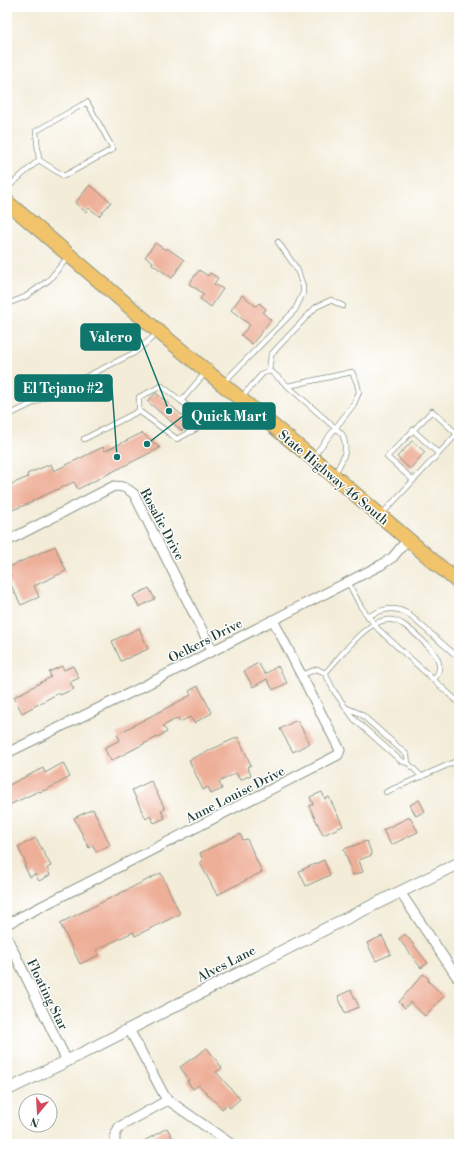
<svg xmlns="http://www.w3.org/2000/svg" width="466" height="1151" viewBox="0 0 466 1151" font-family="'Libre Bodoni',serif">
	<rect width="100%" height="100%" fill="#fff"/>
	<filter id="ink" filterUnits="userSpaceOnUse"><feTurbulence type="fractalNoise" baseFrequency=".025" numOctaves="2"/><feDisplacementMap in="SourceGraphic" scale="8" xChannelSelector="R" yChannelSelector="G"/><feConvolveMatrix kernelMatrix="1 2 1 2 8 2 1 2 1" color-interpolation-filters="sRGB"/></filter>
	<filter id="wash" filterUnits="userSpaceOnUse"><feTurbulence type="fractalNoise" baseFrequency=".012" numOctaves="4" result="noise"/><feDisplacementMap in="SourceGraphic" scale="16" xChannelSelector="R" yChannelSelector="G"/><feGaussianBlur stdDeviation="0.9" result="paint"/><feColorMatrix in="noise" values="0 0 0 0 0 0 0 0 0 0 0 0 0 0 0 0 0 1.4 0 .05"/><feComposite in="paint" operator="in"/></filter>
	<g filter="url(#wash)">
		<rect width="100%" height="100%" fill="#f3ecd8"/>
		<g id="blocks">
			<path fill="#eeaf98" d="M90 185 111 202 99 216 89 208 86 212 75 203Z
				M155 243 166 250 167 248 184 260 172 278 152 264 153 262 145 257Z
				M199 270 208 276 210 273 218 278 214 284 223 289 211 307 200 299 204 294 189 284Z
				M242 295 256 306 259 303 266 309 263 313 271 320 252 344 241 335 250 325 231 310Z
				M156 393 190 422 182 431 147 401Z
				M142 433 160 448 78 489 74 482 32 501 33 502 7 512V486L28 477 27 474 51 464 54 471 103 447 105 451Z
				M412 441 425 452 410 469 397 457Z
				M55 546 66 571 34 586 39 597 21 605 7 577 11 575 7 568Z
				M149 588 155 599 139 607 133 596Z
				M139 628 148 649 121 661 112 641Z
				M258 663 265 674 278 666 287 683 273 690 267 679 253 687 244 671Z
				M62 666 64 670 73 666 79 678 70 682 74 689 60 695 59 693 22 713 14 697 51 677 49 672Z
				M198 686 212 713 194 723 190 717 180 722 178 718 163 726 167 732 111 761 104 748 120 740 117 734 191 695 189 691Z
				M297 720 310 743 293 752 280 729Z
				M238 737 251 765 247 767 251 775 240 780 236 773 219 782 222 789 211 794 208 787 203 790 189 760Z
				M63 763 70 777 48 789 40 792 39 791 7 806V786L43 768 45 773Z
				M151 781 165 809 161 811 165 818 154 823 150 816 146 819 132 790Z
				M322 792 325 799 329 797 343 826 323 835 309 806 313 804 310 797Z
				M419 800 425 811 416 816 410 805Z
				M93 809 110 845 96 852 93 845 89 848 74 818Z
				M410 817 418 832 391 845 383 830Z
				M240 834 243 840 247 839 262 872 217 895 200 863 203 861 200 853Z
				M36 838 51 866 47 868 50 875 39 881 35 874 30 877 24 865 26 864 18 847Z
				M367 841 372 855 359 860 363 872 353 875 344 849Z
				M324 860 330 875 306 886 299 871Z
				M161 873 180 914 135 936 133 932 96 950 99 955 80 964 60 923Z
				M405 934 428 963 421 968 399 939Z
				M382 936 391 954 376 961 367 943Z
				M423 974 429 979 428 981 444 996 425 1016 410 1002 405 1008 399 1002Z
				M351 990 359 1007 345 1013 338 996Z
				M207 1048 222 1068 216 1072 240 1099 230 1108 227 1104 222 1109 199 1085 193 1089 187 1081 189 1080 180 1067Z
				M167 1128 176 1144H139Z"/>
		</g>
	</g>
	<g filter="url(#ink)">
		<use href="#blocks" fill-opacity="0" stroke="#899486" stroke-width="1"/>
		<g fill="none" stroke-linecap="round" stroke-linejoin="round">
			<defs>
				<path id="service" d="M87 102 113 149 64 176 39 160 36 131Z
					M7 188 39 160
					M7 304 25 297 49 280 68 257
					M269 371 271 355 278 347 316 307 331 300 343 306
					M224 382 295 310 303 293V286L297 269 278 242
					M288 386 352 372 357 383 359 392 354 404 313 457
					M241 398 263 373 269 371 273 373 342 434C350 450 342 460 335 474
					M139 411 177 439 196 429 201 416 181 401
					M7 414 13 413 134 353 158 333
					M413 430 438 453
					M84 439 139 411V397L162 386 181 401 206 372
					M381 515 457 434 432 411 387 457 413 480
					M348 582 361 607 378 629 459 703
					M368 617C380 609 394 606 407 613L459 658
					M325 673C340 658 365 621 387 620 392 619 400 622 404 625 413 631 435 651 438 660 441 668 438 674 434 680
					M302 675 317 669 325 673 334 691 354 719 401 761 408 763 422 777
					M347 708 361 714 407 755 408 763
					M386 792 459 760"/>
				<path id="minor" d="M7 541 114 486C123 486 127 488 134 494L212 650
					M7 753 136 690 381 565 393 557 407 540
					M400 892 459 980
					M7 924 338 755 340 750 273 620
					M7 938 67 1061
					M129 1029 164 1095 168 1100 231 1144
					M115 1144V1135L119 1127 168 1100"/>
				<path id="tertiary" d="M7 1090 67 1061 339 922 459 863"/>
				<path id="primary" d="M7 202 159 332 334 476 459 583"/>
			</defs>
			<use href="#service" stroke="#899486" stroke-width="6"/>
			<use href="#minor" stroke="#899486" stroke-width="11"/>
			<use href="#tertiary" stroke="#899486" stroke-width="13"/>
			<use href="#primary" stroke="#899486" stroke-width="16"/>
			<use href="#service" stroke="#fff" stroke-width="4.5"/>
			<use href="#minor" stroke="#fff" stroke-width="9"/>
			<use href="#tertiary" stroke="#fff" stroke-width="11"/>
			<use href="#primary" stroke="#f1c36a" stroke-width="14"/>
		</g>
	</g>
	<g text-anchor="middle" stroke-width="3" stroke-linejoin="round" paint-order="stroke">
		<g font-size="13" fill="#1f3d34" stroke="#fff">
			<text transform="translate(334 477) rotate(40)" y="5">State Highway 46 South</text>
			<text transform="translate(163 524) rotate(62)" y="5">Rosalie Drive</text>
			<text transform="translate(205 640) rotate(-27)" y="5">Oelkers Drive</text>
			<text transform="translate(235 794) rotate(-27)" y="5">Anne Louise Drive</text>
			<text transform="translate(226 963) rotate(-27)" y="5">Alves Lane</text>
			<text transform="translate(48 994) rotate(64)" y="5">Floating Star</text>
		</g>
	</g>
	<path fill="none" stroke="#0f766e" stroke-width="1.5" d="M169 411L140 337M117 457L112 388M147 444L183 416"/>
	<g fill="#0f766e" stroke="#fff" stroke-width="1.5">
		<circle cx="169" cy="411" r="4"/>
		<circle cx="117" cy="457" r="4"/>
		<circle cx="147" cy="444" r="4"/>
	</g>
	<g fill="#0f766e" stroke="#0f766e" stroke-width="1.5">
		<rect x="81" y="324" width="59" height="26" rx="4"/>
		<rect x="15" y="375" width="97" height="26" rx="4"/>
		<rect x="183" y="403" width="92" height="26" rx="4"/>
	</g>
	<g font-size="14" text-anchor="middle" font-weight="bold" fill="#fff">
		<text x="111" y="342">Valero</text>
		<text x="63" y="393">El Tejano #2</text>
		<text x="229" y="421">Quick Mart</text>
	</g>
	<rect width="466" height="1151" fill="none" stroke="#fff" stroke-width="24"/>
	<g transform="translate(38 1113) rotate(198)"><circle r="19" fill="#ffffff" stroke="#a5b1ae"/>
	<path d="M0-3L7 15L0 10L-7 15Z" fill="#d1495b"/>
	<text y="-6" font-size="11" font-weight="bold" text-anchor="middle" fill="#1f3d34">N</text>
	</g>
</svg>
